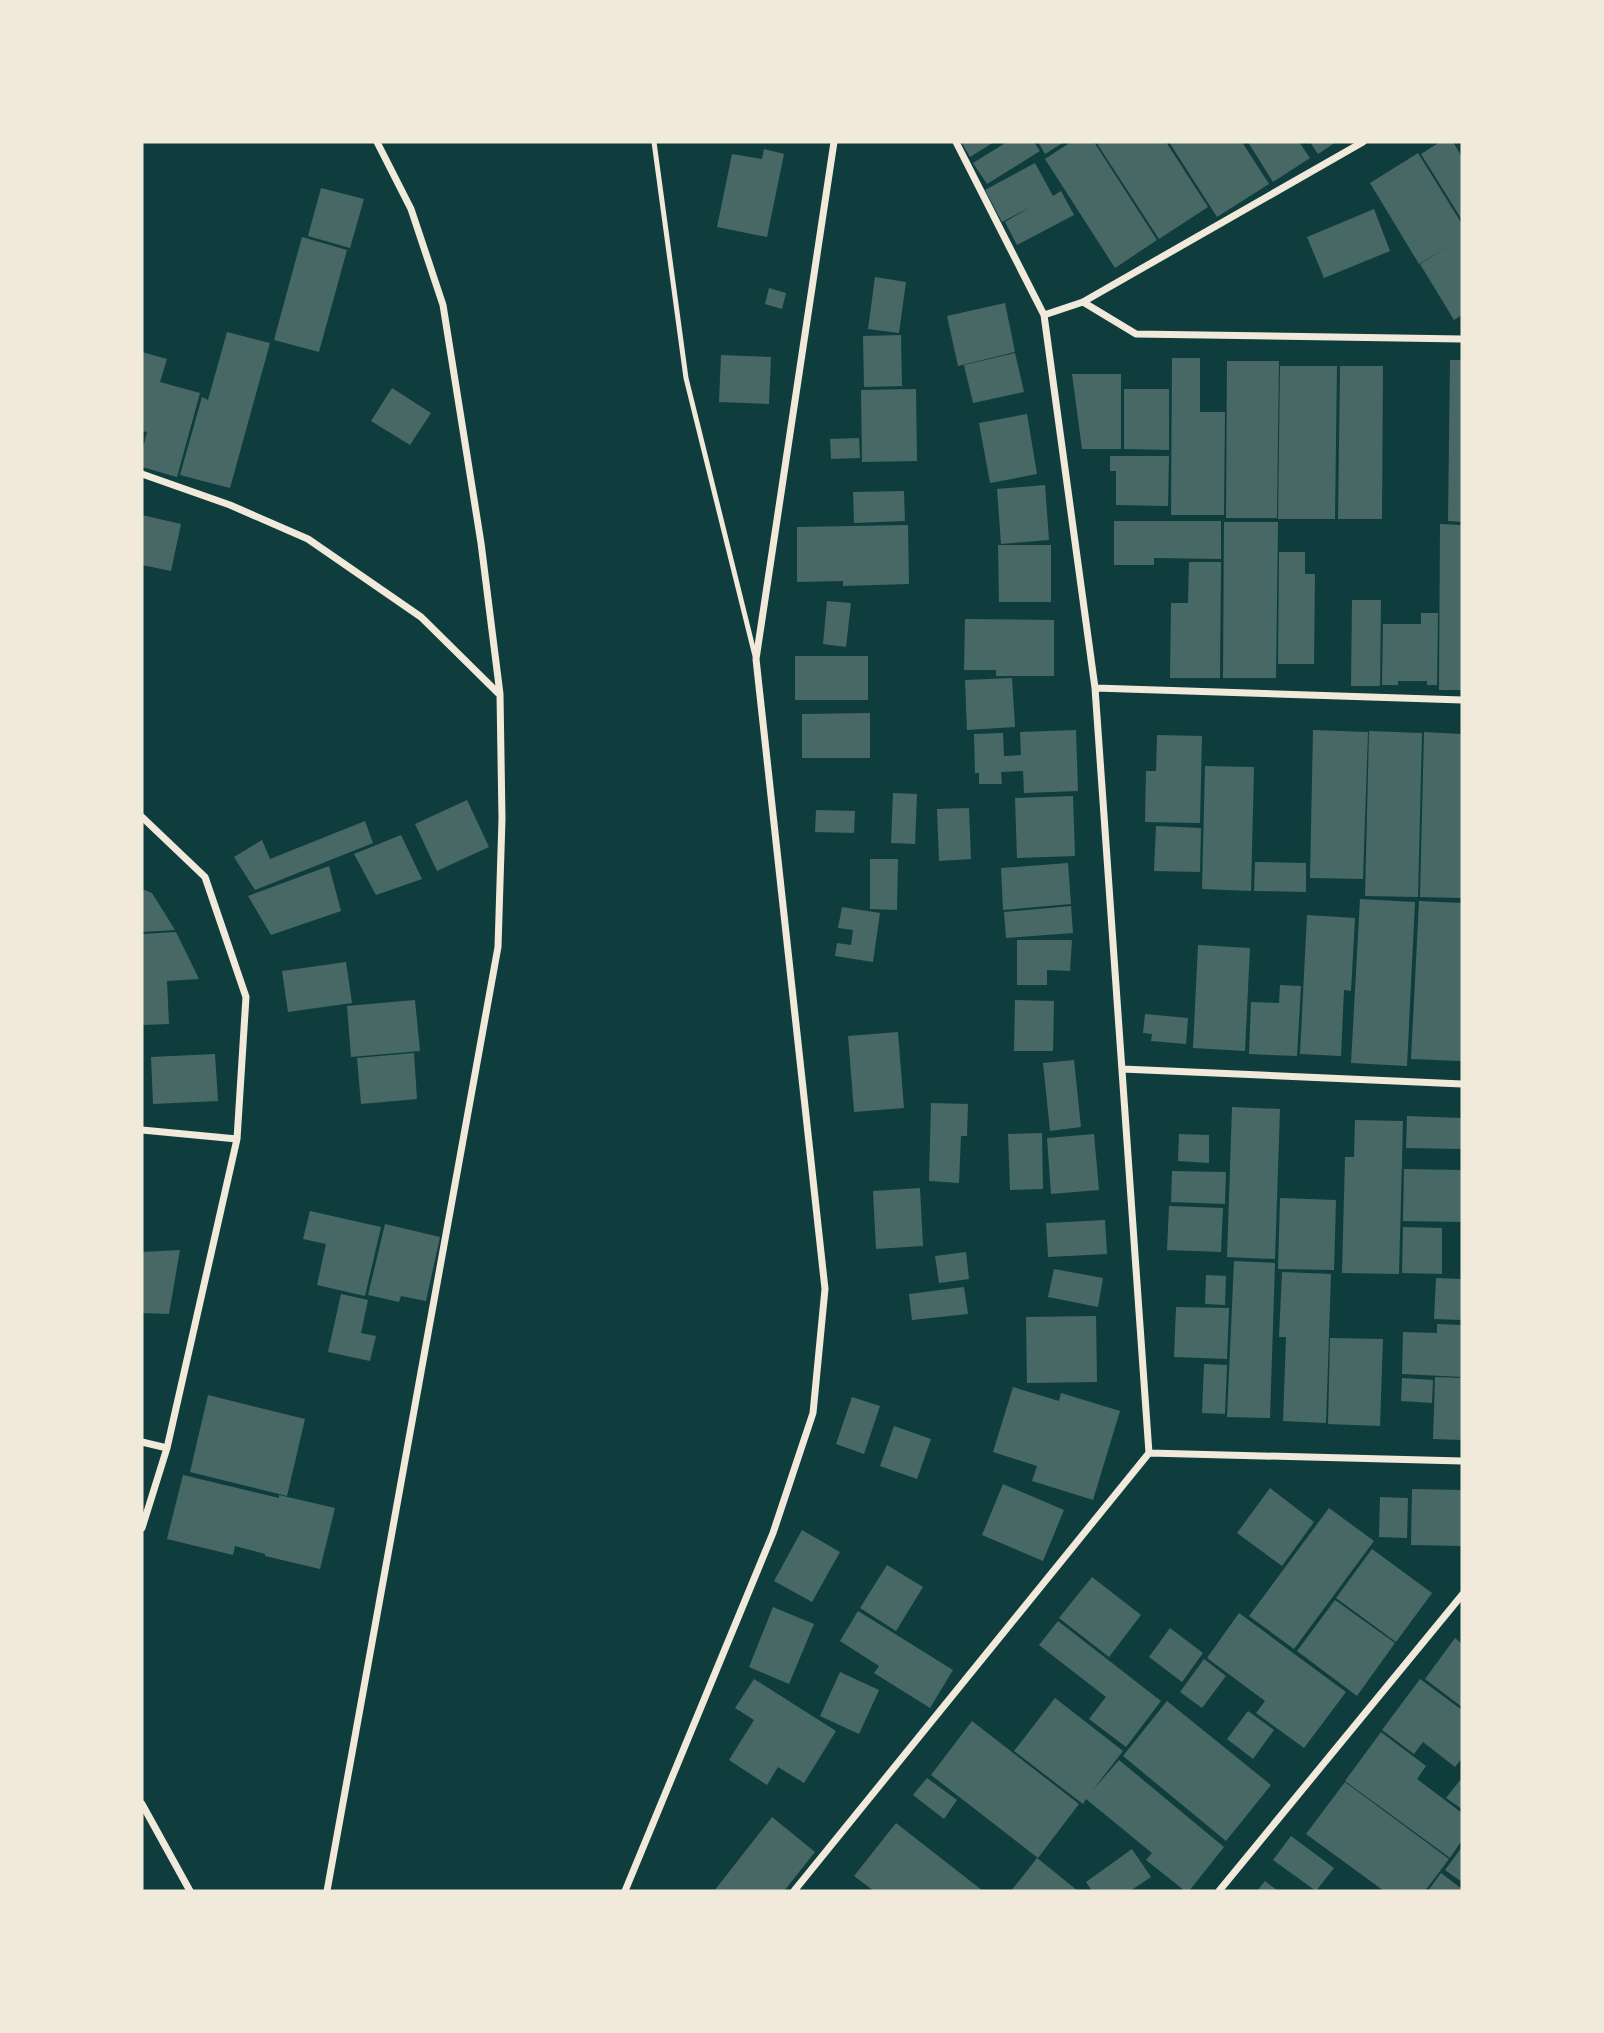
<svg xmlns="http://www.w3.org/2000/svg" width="1604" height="2033" viewBox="0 0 1604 2033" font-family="'Titillium Web',sans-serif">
	<rect width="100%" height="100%" fill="#0f3d3e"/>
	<path fill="#486865" d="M961 142H994L970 157Z
		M1007 142H1034L1040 151 987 184 973 163Z
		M1038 142H1064L1045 154Z
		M1071 142H1094L1157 240 1115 268 1045 159Z
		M1096 142H1166L1208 207 1159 239Z
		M1169 142H1242L1269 184 1217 217Z
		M1248 142H1299L1310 158 1273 182Z
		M1310 142H1336L1318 154Z
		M1440 142H1453L1462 157V220L1421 154Z
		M764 149 784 154 767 237 717 227 732 154 762 159Z
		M1418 153 1462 224V315L1454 320 1420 264 1454 243 1419 264 1370 183Z
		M1035 163 1053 196 1061 191 1074 215 1017 245 1005 222 1030 207 1002 222 985 190Z
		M321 188 364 199 350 248 308 236Z
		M1374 209 1390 251 1324 278 1307 237Z
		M302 237 347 250 319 352 274 340Z
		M875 277 906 282 899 333 868 329Z
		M769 288 786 293 782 309 765 304Z
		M1005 303 1015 352 958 366 947 316Z
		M227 332 270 343 230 488 180 475 202 397 208 400Z
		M901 335 902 386 864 387 863 336Z
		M142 352 167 359 160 382 200 393 177 477 142 467V452L147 432 142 431Z
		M1015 353 1024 392 973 403 964 365Z
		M721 355 771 357 769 404 719 402Z
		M1172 358H1200V412H1225L1224 515H1171Z
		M1450 360H1462V522L1448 521Z
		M1227 361H1279L1277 518H1226Z
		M1280 366H1337L1335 519H1278Z
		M1340 366H1383L1382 519H1338Z
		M1072 374H1121V449H1082Z
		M392 388 431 413 410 445 371 421Z
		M916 389 917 461 862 462 861 390Z
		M1124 389H1169V450L1124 449Z
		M1027 414 1037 474 990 483 979 423Z
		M859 438 860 458 831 459 830 439Z
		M1110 456H1169L1168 506 1116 505V471H1110Z
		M1045 485 1049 540 1001 544 997 489Z
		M904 491 905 521 854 523 853 492Z
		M142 515 181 524 171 571 142 565Z
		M1114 521H1221V559L1154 558V565H1114Z
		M1224 522H1278L1276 678H1223Z
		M1440 524 1462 525V690H1439Z
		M908 525 909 584 843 586V581L797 582V527Z
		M998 545H1051V602H999Z
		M1279 552H1305V574H1315L1314 664H1278Z
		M1189 562H1221L1220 678H1170L1171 603H1188Z
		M1352 600H1381L1380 686H1351Z
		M827 601 851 603 846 647 823 644Z
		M1421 613H1438L1437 685H1427V681H1398V685H1382L1383 624H1421Z
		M965 619 1054 620V676H996V670H964Z
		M795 656H868V700H795Z
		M1012 678 1015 727 967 730 965 680Z
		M870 713V758H802V714Z
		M1076 730 1078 791 1024 793 1023 771 1001 772 1002 784H979V773H975L974 734 1003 733 1004 756 1021 755 1020 732Z
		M1313 730 1368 732 1363 879 1310 878Z
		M1369 731 1422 733 1418 897 1365 896Z
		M1424 732 1462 734V898L1420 897Z
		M1157 735 1202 736 1200 823 1145 822 1146 771H1156Z
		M1205 766 1254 767 1251 891 1202 889Z
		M893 793 917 794 915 844 891 843Z
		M1073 796 1075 856 1017 858 1015 798Z
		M467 800 489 847 437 871 415 824Z
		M969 808 971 859 939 861 937 809Z
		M816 810 855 811 854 833 815 832Z
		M365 821 373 843 255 890 234 857 262 840 270 859Z
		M1156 826 1201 828 1200 872 1154 871Z
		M401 835 422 879 376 895 354 854Z
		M870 859H898L897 910 870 909Z
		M1255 862 1306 863V892L1254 891Z
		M1068 863 1071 904 1003 910 1001 868Z
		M329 866 341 911 271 935 248 896Z
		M142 889 152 893 175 930 142 932Z
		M1360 899 1415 902 1407 1066 1351 1063Z
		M1419 901 1462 903 1461 1061 1411 1059Z
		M1071 906 1073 933 1006 938 1004 912Z
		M842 907 880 913 873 962 835 956 837 943 851 945 853 930 838 928Z
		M1307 915 1355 918 1351 991 1344 990 1341 1056 1300 1054Z
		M176 932 199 979 167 981 169 1024 142 1025V934Z
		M1017 940H1072L1070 971 1047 970V985H1017Z
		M1198 945 1250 948 1245 1051 1193 1048Z
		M346 962 352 1003 288 1012 282 971Z
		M1280 985 1301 986 1297 1056 1249 1054 1251 1002 1279 1003Z
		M415 1000 420 1051 351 1057 347 1006Z
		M1015 1000 1054 1001 1053 1051H1014Z
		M1145 1014 1188 1018 1186 1044 1151 1041 1152 1034 1143 1033Z
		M898 1032 904 1108 854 1112 848 1036Z
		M414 1053 417 1099 361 1104 357 1058Z
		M215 1054 218 1101 153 1104 151 1057Z
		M1074 1060 1081 1127 1050 1131 1043 1063Z
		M931 1103 968 1104 967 1136H961L959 1183 929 1181Z
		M1232 1107 1280 1109 1275 1259 1227 1257Z
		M1407 1116 1462 1118V1149L1406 1148Z
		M1355 1120 1403 1121 1399 1274 1342 1273 1345 1157H1354Z
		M1042 1133 1043 1189 1010 1190 1008 1134Z
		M1094 1134 1099 1190 1051 1194 1047 1138Z
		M1179 1134 1209 1135V1163L1178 1161Z
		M1404 1169 1462 1170V1222L1403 1221Z
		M1172 1171 1226 1172 1225 1204 1171 1202Z
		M920 1188 923 1246 876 1249 873 1191Z
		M1280 1198 1336 1200 1334 1270 1278 1269Z
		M1169 1206 1223 1208 1221 1252 1167 1250Z
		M310 1211 381 1227 365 1296 317 1285 326 1244 303 1239Z
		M1105 1220 1107 1254 1048 1257 1046 1223Z
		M385 1224 440 1237 426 1301 401 1296 399 1302 368 1295Z
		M1403 1227 1442 1228V1274L1402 1273Z
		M180 1250 169 1314 142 1313V1252Z
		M966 1252 969 1279 939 1283 935 1256Z
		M1234 1261 1275 1263 1270 1418 1227 1417Z
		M1054 1269 1103 1278 1098 1307 1048 1297Z
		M1282 1272 1331 1274 1326 1423 1283 1421 1286 1337H1279Z
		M1206 1275 1226 1276 1225 1305 1205 1304Z
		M1436 1278 1462 1279V1320L1434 1319Z
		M964 1287 968 1314 912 1320 909 1294Z
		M341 1294 368 1300 361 1333 376 1336 370 1361 328 1352Z
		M1176 1307 1229 1308 1227 1359 1174 1357Z
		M1096 1316 1097 1382 1027 1383 1026 1317Z
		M1437 1324 1462 1325V1377L1402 1374 1403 1332 1437 1333Z
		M1330 1338 1383 1339 1380 1426 1328 1424Z
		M1204 1364 1227 1365 1225 1414 1202 1413Z
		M1435 1377 1462 1378V1440L1433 1439Z
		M1402 1378 1433 1380 1432 1403 1401 1401Z
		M1013 1387 1059 1401 1061 1393 1120 1411 1093 1500 1032 1481 1037 1466 993 1452Z
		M208 1395 305 1419 287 1496 190 1472Z
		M852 1397 880 1406 864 1454 836 1444Z
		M894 1426 931 1439 917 1479 880 1466Z
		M183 1475 279 1498V1495L335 1508 320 1569 265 1556V1554L235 1546 233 1555 167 1539Z
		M1003 1484 1064 1510 1043 1561 982 1535Z
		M1270 1488 1314 1522 1282 1566 1237 1533Z
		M1412 1489 1462 1490V1546L1411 1545Z
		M1380 1497 1408 1498 1407 1538 1379 1537Z
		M1329 1508 1374 1541 1294 1649 1249 1616Z
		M802 1530 840 1552 812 1602 774 1581Z
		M1372 1549 1432 1593 1396 1642 1336 1598Z
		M887 1565 923 1587 896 1631 860 1608Z
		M1092 1577 1141 1615 1109 1657 1059 1618Z
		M1335 1600 1395 1643 1357 1696 1297 1651Z
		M773 1607 814 1624 789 1684 749 1667Z
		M858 1611 953 1670 930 1708 874 1673 879 1666 840 1641Z
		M1239 1613 1346 1692 1304 1748 1256 1713 1265 1701 1207 1658Z
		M1058 1621 1161 1701 1126 1747 1089 1719 1106 1697 1039 1645Z
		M1170 1628 1203 1653 1182 1682 1149 1657Z
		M1455 1638 1462 1644V1707L1425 1679Z
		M1204 1659 1226 1676 1202 1708 1180 1692Z
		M840 1672 879 1690 859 1734 820 1716Z
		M754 1679 836 1731 804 1783 778 1767 767 1785 729 1760 754 1720 735 1708Z
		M1420 1679 1462 1710V1758L1455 1767 1423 1742 1414 1754 1382 1730Z
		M1055 1698 1123 1751 1092 1791 1119 1760 1224 1847 1189 1891H1185L1146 1860 1152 1853 1086 1799 1083 1804 1014 1751Z
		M1167 1701 1271 1785 1226 1841 1123 1756Z
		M1248 1711 1274 1730 1253 1759 1227 1739Z
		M972 1721 1079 1804 1038 1858 931 1775Z
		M1381 1732 1426 1766 1417 1779 1462 1813V1840L1450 1858 1345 1781Z
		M927 1778 957 1800 944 1819 913 1795Z
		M1461 1779 1462 1780V1809L1446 1798Z
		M1345 1782 1449 1859 1425 1891H1384L1306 1834Z
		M772 1817 815 1852 784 1891H714Z
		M896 1823 983 1891H874L854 1876Z
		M1291 1836 1334 1868 1316 1891 1273 1860Z
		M1462 1847V1882L1445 1870Z
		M1132 1849 1151 1877 1130 1891H1092L1086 1882Z
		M1037 1858 1078 1891H1011Z
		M1441 1873 1462 1889V1891H1428Z
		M1265 1881 1278 1891H1257Z"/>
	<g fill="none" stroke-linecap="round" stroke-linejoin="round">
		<path stroke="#f1e9da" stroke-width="5" d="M654 142 686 378 755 656"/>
		<path stroke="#f1e9da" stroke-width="7" d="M1083 302 1136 334 1462 339
			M1044 315 1083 302 1363 142
			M142 474 230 505 308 539 421 617 499 694
			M1095 688 1462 700
			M142 817 205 877 246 997 237 1139 167 1448 142 1528
			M1122 1069 1462 1084
			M142 1130 237 1139
			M142 1442 167 1448
			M1149 1453 1462 1461
			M142 1804 190 1891
			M327 1891 498 947 502 819 500 694 481 543 443 305 411 209 377 142
			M625 1891 773 1533 813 1413 825 1289 756 659 834 142
			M794 1891 1149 1453 1095 688 1044 315 956 142
			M1219 1891 1462 1595"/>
	</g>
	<rect width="1604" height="2033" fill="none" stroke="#f1e9da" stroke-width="287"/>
</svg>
